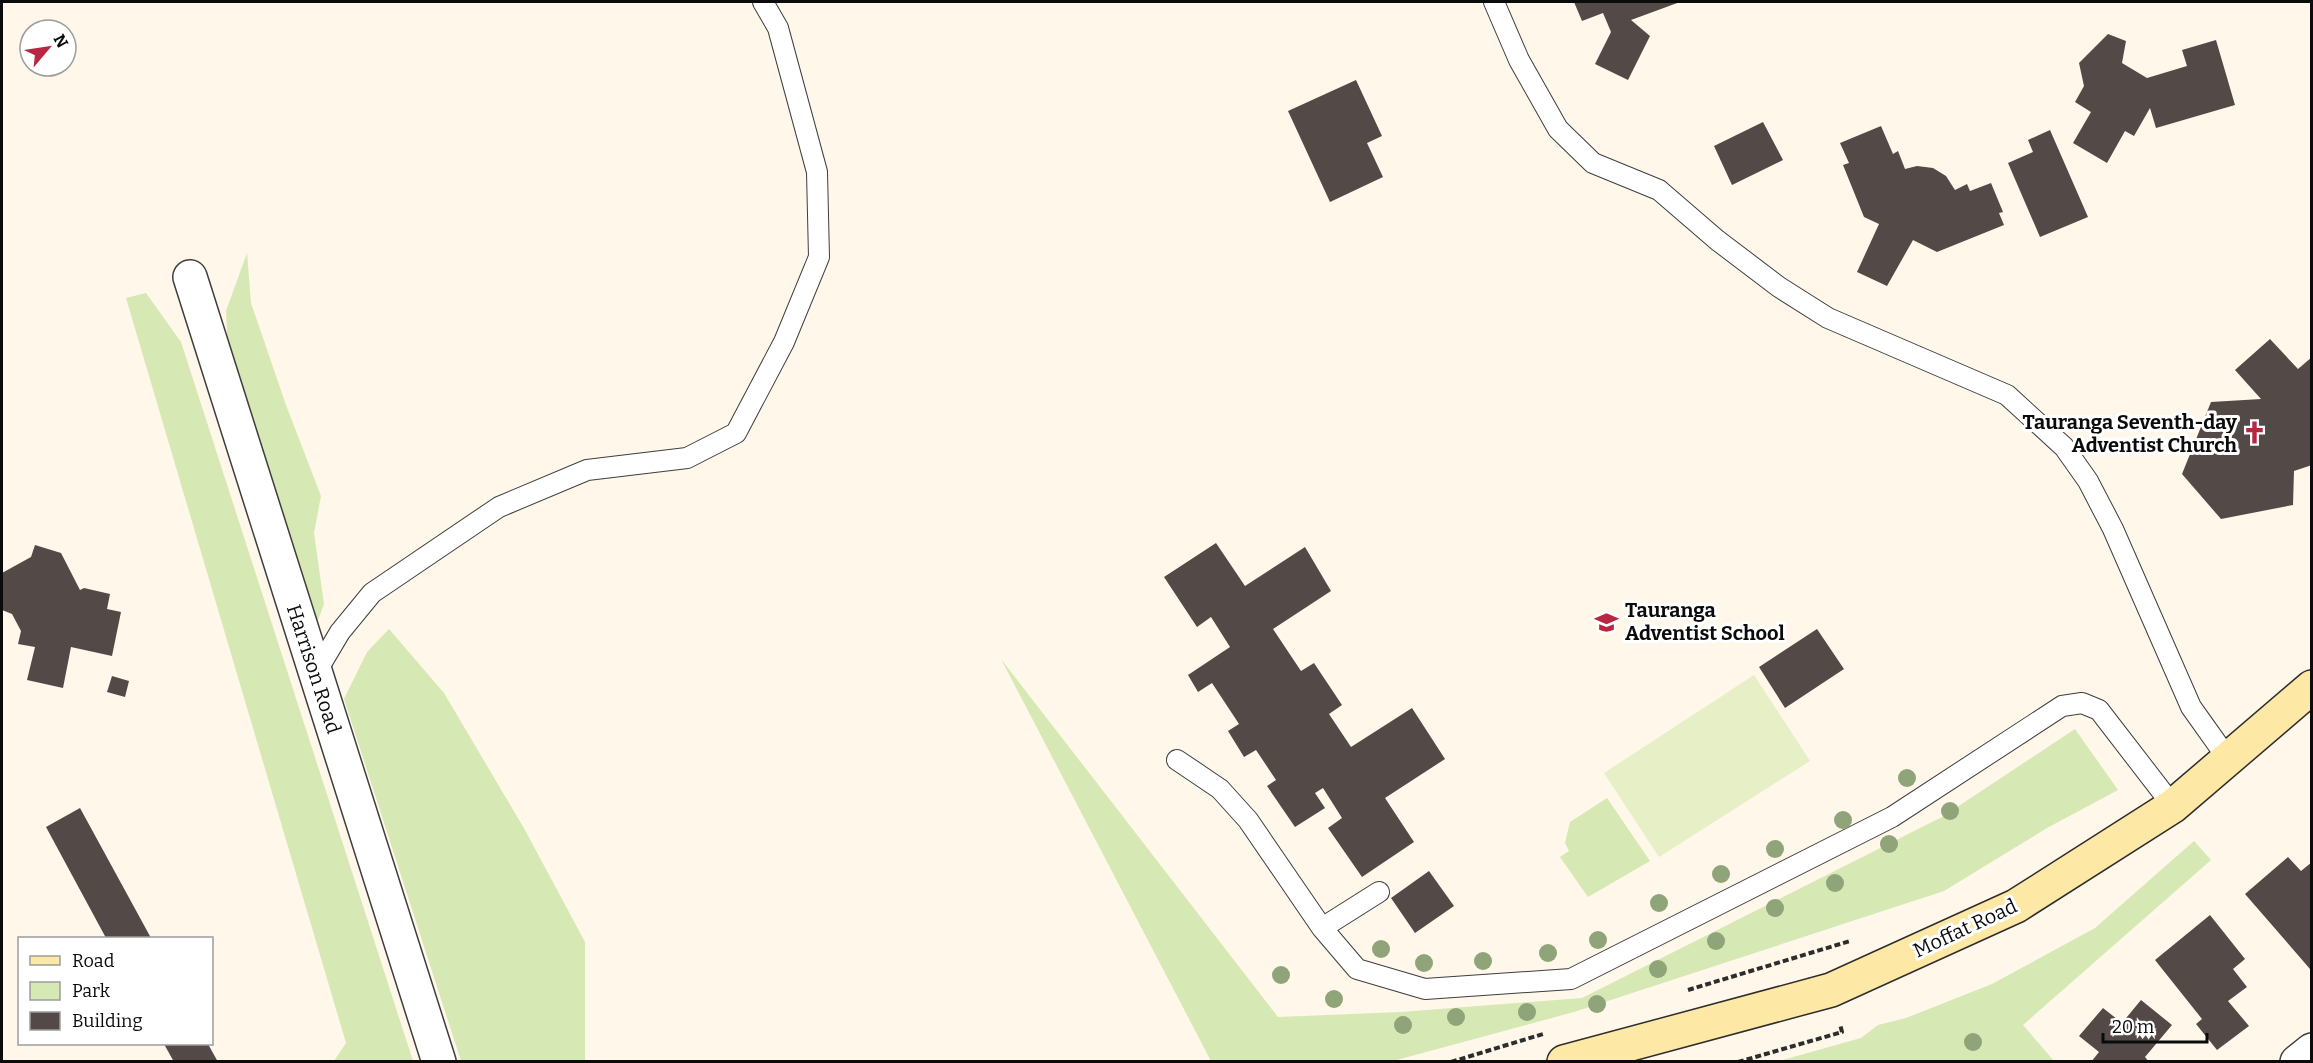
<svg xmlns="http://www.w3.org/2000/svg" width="2313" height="1063" viewBox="0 0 2313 1063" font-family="Bitter,serif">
	<rect width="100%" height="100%" fill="#fff7e9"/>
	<path fill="#d6e8b4" d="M247 253 251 303 286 405 321 496 314 533 324 604 317 623 228 352 226 311Z
		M146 293 181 342 413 1061H334L346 1043 126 298Z
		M389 629 444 693 525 830 585 942V1061H461L344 699 367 652Z
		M1001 659 1278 1017 1401 1012 1582 998 1942 817 2075 729 2118 790 2047 828 1944 891 1574 1012 1393 1061H1211Z
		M1607 798 1650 861 1588 897 1560 857 1569 851 1565 843 1570 822Z
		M2194 841 2211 860 2023 1025 2054 1061H1779L1861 1038 1878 1025 1906 1018 1992 984 2095 928Z"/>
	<path fill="#e6efc6" d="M1754 675 1810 761 1659 857 1604 773Z"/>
	<path fill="#534a48" d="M1574 2H1680L1631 20 1650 36 1628 80 1595 64 1611 32 1603 13 1582 21Z
		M2108 34 2126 41 2122 63 2147 78 2187 66 2182 50 2216 40 2235 105 2156 128 2150 108 2134 136 2125 131 2107 163 2073 143 2091 112 2075 102 2084 86 2079 63Z
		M1356 80 1382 136 1367 143 1383 177 1330 202 1288 111Z
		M1763 122 1783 160 1732 185 1714 146Z
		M1881 126 1893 154 1898 151 1905 169 1917 166 1933 168 1946 176 1955 190 1967 184 1970 191 1991 183 2003 212 1999 213 2004 225 1937 252 1913 240 1887 286 1857 272 1879 224 1864 217 1843 165 1849 163 1840 143Z
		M2050 130 2088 217 2040 237 2008 163 2033 152 2028 140Z
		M2270 339 2298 369 2312 357V465L2294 471 2293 505 2221 519 2182 474 2211 402 2261 399 2235 370Z
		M1216 543 1245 586 1305 547 1331 591 1273 629 1301 671 1314 663 1342 705 1329 714 1351 747 1412 708 1445 759 1385 798 1414 842 1362 877 1328 828 1342 818 1323 788 1315 793 1325 808 1295 827 1267 786 1276 780 1256 750 1244 757 1228 731 1239 724 1212 683 1198 692 1188 675 1230 647 1211 617 1197 627 1164 577Z
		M35 545 61 553 80 590 84 588 110 594 107 609 121 612 112 656 71 647 63 688 27 680 35 647 18 644 21 631 12 614 2 610V573L31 557Z
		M1817 629 1844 669 1785 708 1759 667Z
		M112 676 129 681 125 697 107 692Z
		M80 808 151 938H106L46 827Z
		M2288 857 2301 871 2312 862 2310 969 2245 894Z
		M1429 871 1454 906 1415 933 1391 898Z
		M2210 915 2245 959 2233 969 2247 987 2228 1001 2249 1026 2217 1050 2196 1024 2202 1019 2155 960Z
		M2141 1000 2172 1025 2145 1057 2149 1062H2091L2099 1052 2079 1036 2103 1008 2122 1023Z
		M164 1044H208L218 1062H174Z"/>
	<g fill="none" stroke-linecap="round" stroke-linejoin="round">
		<defs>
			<path id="service" d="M1494 2 1519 60 1558 129 1593 163 1659 190 1717 240 1779 287 1828 318 2007 395 2064 447 2088 481 2113 529 2191 707 2228 759
				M315 674 340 632 372 593 499 507 587 470 687 458 736 433 784 342 819 257 817 172 778 28 763 2
				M1177 760 1220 789 1248 820 1322 928 1357 969 1425 989 1571 979 1892 817 2062 706 2082 703 2099 710 2173 806
				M1322 928 1379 892"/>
			<path id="minor" d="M190 277 439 1062
				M2297 1062 2312 1050"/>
			<path id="secondary" d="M1564 1062 1831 990 2016 906 2173 806 2312 687"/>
		</defs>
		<use href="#service" stroke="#3e3e3e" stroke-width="22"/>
		<use href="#minor" stroke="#3e3e3e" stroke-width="36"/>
		<use href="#secondary" stroke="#2d2d2d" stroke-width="36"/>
		<path stroke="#2d2d2d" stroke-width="4" stroke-dasharray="6 3" stroke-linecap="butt" d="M1688 990 1850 941
			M1451 1062 1543 1034
			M1738 1062 1842 1032 1840 1024"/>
		<use href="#service" stroke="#fff" stroke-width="20"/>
		<use href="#minor" stroke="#fff" stroke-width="33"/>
		<use href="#secondary" stroke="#fee8a5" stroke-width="33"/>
	</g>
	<g fill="#8fa479">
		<circle cx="1907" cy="778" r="9"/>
		<circle cx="1950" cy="811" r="9"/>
		<circle cx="1843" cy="820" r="9"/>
		<circle cx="1889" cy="844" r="9"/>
		<circle cx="1775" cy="849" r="9"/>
		<circle cx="1721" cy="874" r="9"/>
		<circle cx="1835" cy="883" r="9"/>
		<circle cx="1659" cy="903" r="9"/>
		<circle cx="1775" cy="908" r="9"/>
		<circle cx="1598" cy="940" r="9"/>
		<circle cx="1716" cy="941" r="9"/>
		<circle cx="1381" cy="949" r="9"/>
		<circle cx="1548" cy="953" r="9"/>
		<circle cx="1483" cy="961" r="9"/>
		<circle cx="1424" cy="963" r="9"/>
		<circle cx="1658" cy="969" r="9"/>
		<circle cx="1281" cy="975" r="9"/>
		<circle cx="1334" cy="999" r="9"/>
		<circle cx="1597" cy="1004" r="9"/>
		<circle cx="1527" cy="1012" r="9"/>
		<circle cx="1456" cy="1017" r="9"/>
		<circle cx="1403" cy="1025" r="9"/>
		<circle cx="1973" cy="1042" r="9"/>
	</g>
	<defs>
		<symbol id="church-bare" viewBox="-9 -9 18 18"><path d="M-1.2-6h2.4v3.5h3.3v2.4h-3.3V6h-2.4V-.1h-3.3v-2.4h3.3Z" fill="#b82641" stroke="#fff" stroke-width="2.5" paint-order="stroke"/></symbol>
		<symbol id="school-bare" viewBox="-9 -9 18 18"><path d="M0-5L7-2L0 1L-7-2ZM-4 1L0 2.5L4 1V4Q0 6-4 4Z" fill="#b82641" stroke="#fff" stroke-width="2.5" paint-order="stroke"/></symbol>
	</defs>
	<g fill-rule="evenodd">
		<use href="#church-bare" x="2238" y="416" width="33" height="33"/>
		<use href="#school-bare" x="1590" y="606" width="33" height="33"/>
	</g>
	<g text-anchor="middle" stroke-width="6" stroke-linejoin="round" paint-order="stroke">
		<g font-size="20" font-weight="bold" fill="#0b0b0b" stroke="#fff" text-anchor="end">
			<text x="2237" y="429">Tauranga Seventh-day<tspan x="2237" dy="23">Adventist Church</tspan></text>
			<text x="1625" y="617" text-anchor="start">Tauranga<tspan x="1625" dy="23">Adventist School</tspan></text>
		</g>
		<g font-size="20" fill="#0b0b0b" stroke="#fff">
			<text transform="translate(314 669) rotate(72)" y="7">Harrison Road</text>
			<text transform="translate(1965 928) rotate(-25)" y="7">Moffat Road</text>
		</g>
	</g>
	<rect width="2313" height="1063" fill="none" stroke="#0b0b0b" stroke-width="6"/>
	<rect x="18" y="937" width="195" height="108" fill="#ffffff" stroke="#9d9d9d" stroke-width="1.5"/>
	<rect x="30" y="956" width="30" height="9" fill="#fee8a5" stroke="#9d9d9d" stroke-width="1.5"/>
	<text x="72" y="967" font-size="18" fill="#0b0b0b">Road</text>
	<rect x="30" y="982" width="30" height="18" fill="#d6e8b4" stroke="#9d9d9d" stroke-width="1.5"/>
	<text x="72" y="997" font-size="18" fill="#0b0b0b">Park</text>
	<rect x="30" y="1012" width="30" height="18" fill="#534a48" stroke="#9d9d9d" stroke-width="1.5"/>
	<text x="72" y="1027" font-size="18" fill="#0b0b0b">Building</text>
	<g transform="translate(48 48) rotate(61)"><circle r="28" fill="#ffffff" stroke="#9d9d9d" stroke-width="1.5"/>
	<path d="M0-4.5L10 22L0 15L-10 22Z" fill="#b82641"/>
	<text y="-9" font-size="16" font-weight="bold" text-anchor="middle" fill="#0b0b0b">N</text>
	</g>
	<path d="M2103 1033v9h104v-9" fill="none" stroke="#0b0b0b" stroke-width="3"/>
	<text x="2112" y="1033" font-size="18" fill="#0b0b0b" stroke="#ffffff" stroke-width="4.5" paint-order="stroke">20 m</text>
</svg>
